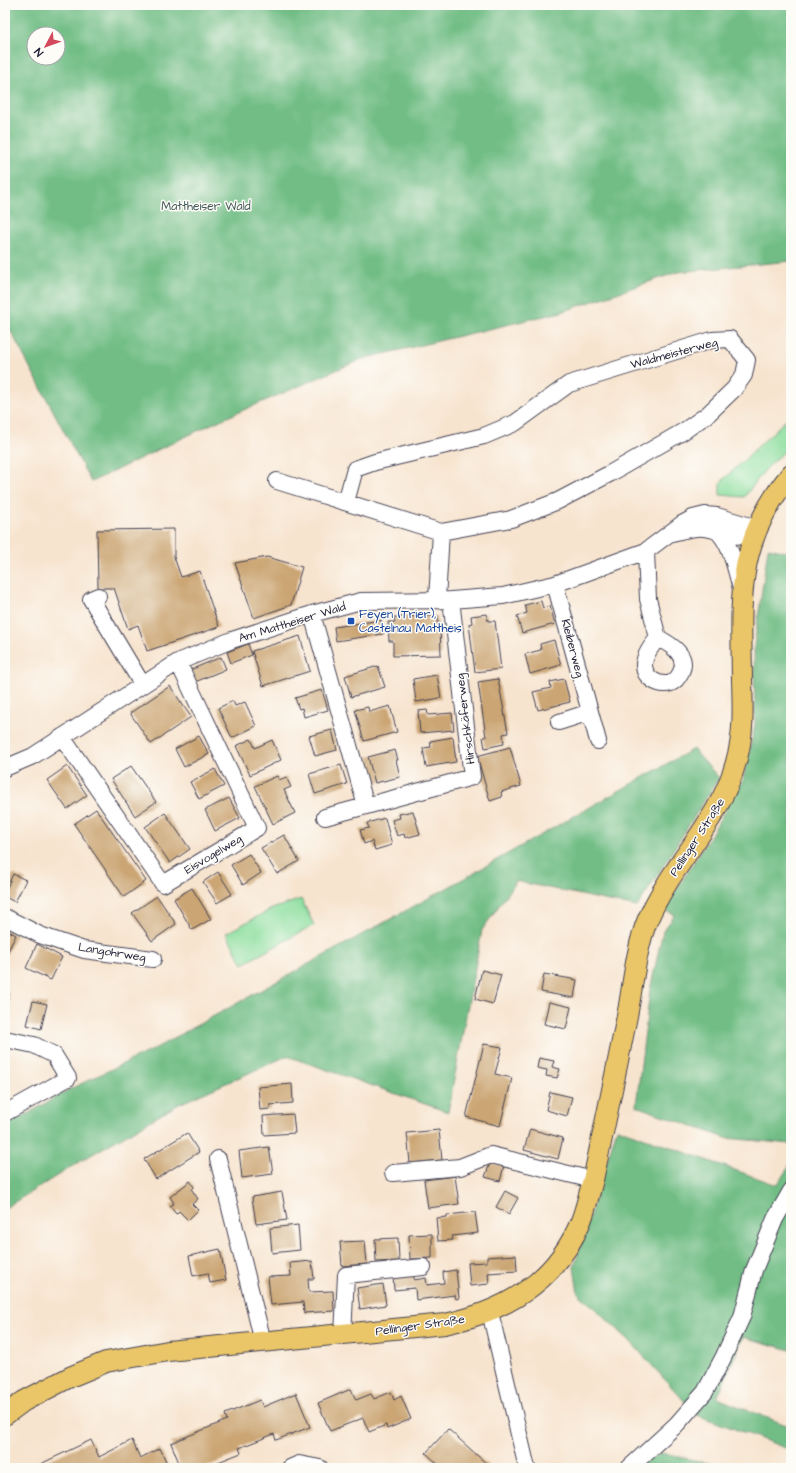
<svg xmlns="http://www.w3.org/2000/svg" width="796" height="1473" viewBox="0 0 796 1473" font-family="'Architects Daughter',sans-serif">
	<rect width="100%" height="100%" fill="#fdfcf7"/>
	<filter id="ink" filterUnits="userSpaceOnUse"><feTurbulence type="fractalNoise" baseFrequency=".025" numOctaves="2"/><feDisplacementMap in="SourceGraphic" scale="8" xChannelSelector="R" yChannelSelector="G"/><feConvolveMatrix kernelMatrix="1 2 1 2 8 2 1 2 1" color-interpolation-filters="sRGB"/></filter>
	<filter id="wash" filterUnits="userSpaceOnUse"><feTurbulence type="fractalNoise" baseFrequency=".012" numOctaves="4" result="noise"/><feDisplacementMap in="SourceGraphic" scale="16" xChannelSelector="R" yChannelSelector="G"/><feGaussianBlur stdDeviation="0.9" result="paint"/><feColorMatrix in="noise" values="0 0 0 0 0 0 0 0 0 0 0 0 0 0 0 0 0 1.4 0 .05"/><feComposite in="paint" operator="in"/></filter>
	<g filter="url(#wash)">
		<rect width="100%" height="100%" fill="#f7e4cf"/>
		<path fill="#8cde9e" stroke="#57806c" d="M791 415V445L766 469 744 497 720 495V483Z
			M301 899 314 925 243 964 226 933 272 909Z"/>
		<path fill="#71bd85" stroke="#4a7060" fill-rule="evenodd" d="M5 5H791V261L678 272 561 312 362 359 218 421 91 482 7 324H5ZM34 34H58V58H34Z
			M768 548 787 552 791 554V1144L726 1138 636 1106 650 990 663 931 675 915 664 910 709 838 743 780 755 725 754 646Z
			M693 749 719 778 637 907 516 881 482 930 448 1112 287 1056 179 1104 84 1159 5 1208V1127L68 1090 154 1049 447 888Z
			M617 1128 777 1185 791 1163V1350L743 1337 717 1398 791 1427V1450L697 1415 629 1340 578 1293 574 1267Z
			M661 1453 716 1465V1468H636Z"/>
		<g id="blocks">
			<path fill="#cba573" d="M174 529V557L181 577 200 571 219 627 147 651 138 625 128 629 114 588H98L97 530Z
				M267 557 302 567 291 605 254 618 235 563Z
				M541 601 543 608 550 606 555 624 522 633 517 616 527 613 525 605Z
				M487 614 488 621H495L501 669 475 672 469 624 472 623 471 616Z
				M438 616V624H440L441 655 393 656V641H389L388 622H395L394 617Z
				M381 620 383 634 336 641 334 627Z
				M300 636 310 671 263 686 252 651Z
				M554 640 561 665 530 674 525 654 541 650 540 644Z
				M248 644 252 655 231 663 227 652Z
				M221 657 226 669 195 682 190 670Z
				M378 666 385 687 351 697 345 676Z
				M437 675 441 698 416 702 413 679Z
				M498 679 508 733 503 734 504 744 485 748 483 737H486L478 682Z
				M564 679 570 702 538 710 533 692 551 688 550 682Z
				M170 686 191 717 151 744 130 713Z
				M322 690 328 710 304 717 302 708 299 709 295 698Z
				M233 701 235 706 245 702 256 726 232 738 218 708Z
				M390 706 397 732 364 741 355 710 368 707 369 712Z
				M427 710 428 715 452 713 454 730 420 733 418 711Z
				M332 730 337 750 315 756 309 736Z
				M199 736 209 754 184 767 175 749Z
				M453 737 456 762 426 767 423 748 431 747 430 741Z
				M251 739 255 748 272 740 281 760 250 775 236 746Z
				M510 747 521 786 501 792 502 797 490 801 477 756Z
				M395 750 398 760H396L400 777 375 783 368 757Z
				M341 765 347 784 315 794 309 774Z
				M67 766 87 795 67 809 47 780Z
				M131 766 156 802 135 816 111 779Z
				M215 769 224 786 199 799 190 782Z
				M277 776 279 780 286 777 291 787 284 790 295 813 273 824 255 786Z
				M229 798 240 818 215 831 205 810Z
				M96 809 146 881 124 897 74 824Z
				M413 811 420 834 405 838 404 834 397 836 392 820 400 818 399 814Z
				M165 813 190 849 170 863 145 827Z
				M385 818 392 845 375 850 372 841 364 844 360 830 369 828 367 823Z
				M284 835 299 861 277 874 261 848Z
				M249 854 261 873 243 885 231 865Z
				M218 872 232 894 217 903 203 882Z
				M13 874 26 880 15 902 5 897V892Z
				M192 888 211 919 192 930 174 899Z
				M157 896 176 924 152 941 132 913Z
				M5 929 16 935 5 957Z
				M37 944 62 957 51 980 26 968Z
				M482 970 501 975 493 1004 475 999Z
				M544 974 577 980 574 998 541 992Z
				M5 993 9 994 6 1009H5Z
				M33 1001 47 1004 41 1029 27 1025Z
				M549 1002 571 1007 566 1029 544 1024Z
				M484 1044 502 1047 495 1074 512 1078 500 1126 466 1117Z
				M539 1058 554 1061 552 1067 560 1069 557 1078 546 1076 547 1070 537 1068Z
				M292 1084 293 1103 270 1105V1109L260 1110 258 1087Z
				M550 1092 572 1097 567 1116 546 1110Z
				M293 1114 295 1133 264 1135 263 1116Z
				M530 1129 563 1138 558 1159 524 1150Z
				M439 1130 442 1160 410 1163 407 1133Z
				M187 1133 199 1152 156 1179 144 1159Z
				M269 1147 273 1174 242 1178 239 1151Z
				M490 1163 504 1166 500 1181 485 1177Z
				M455 1176 459 1204 428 1208 424 1180Z
				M190 1181 194 1187 192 1190 198 1199 192 1204 198 1210 188 1220 179 1211 176 1214 170 1206 174 1203 170 1197Z
				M505 1191 518 1198 509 1214 496 1207Z
				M282 1192 287 1220 256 1224 252 1197Z
				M475 1212 478 1233 452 1236 453 1240 438 1241 436 1218 447 1217V1215Z
				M298 1225 300 1250 272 1253 270 1228Z
				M432 1234V1258L410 1259 409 1235Z
				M398 1238 399 1261 376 1262 375 1239Z
				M365 1241 367 1264 342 1266 340 1242Z
				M220 1249 226 1280 210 1283 208 1273 193 1276 189 1256Z
				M516 1255 517 1271 488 1273 489 1284 470 1286 468 1263 487 1262V1257Z
				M312 1261 314 1279H308L309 1292 333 1291 334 1311 304 1313 303 1302 271 1305 268 1277 291 1276 290 1263Z
				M456 1270 459 1298 456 1299 455 1295 416 1300 415 1288 394 1290 393 1276 414 1274V1280L426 1278 427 1285 444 1283 443 1272Z
				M383 1284 386 1305 360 1309 357 1288Z
				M351 1389 356 1400 371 1394 374 1399 391 1392 394 1400 401 1396 411 1419 387 1429 386 1425 369 1432 363 1418 330 1431 318 1403Z
				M296 1393 310 1427 276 1440 274 1434 239 1448 241 1453 203 1468H181L171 1443 227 1420 225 1414 260 1400 263 1407Z
				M448 1429 488 1465 485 1468H442L426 1453Z
				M91 1440 99 1457 132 1440 140 1458 160 1448 169 1468H32Z"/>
		</g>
	</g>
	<g filter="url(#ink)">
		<use href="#blocks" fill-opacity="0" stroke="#423f51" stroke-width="1"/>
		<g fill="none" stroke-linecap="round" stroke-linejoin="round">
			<defs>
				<path id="minor" d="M277 481 441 532
					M346 502 355 469 375 462 484 436 515 423 569 384 712 340 730 339 747 360 744 375 734 389 708 414 684 431 611 473 558 501 511 519 441 532 437 600
					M716 530C732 543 736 573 742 592
					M646 551 648 599 658 638C670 644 689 655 681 672 679 676 676 681 671 683 659 687 644 678 644 665 644 655 652 645 658 638
					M555 584 598 741
					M98 596 91 599 142 684
					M312 614 366 806 472 777 451 600
					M559 722 590 712
					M62 737 163 884 257 828 178 662
					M5 768 33 756 178 662 232 640 312 614 361 601 451 600 503 596 555 584 646 551 682 524 693 518 705 515 717 516 757 528C742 545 722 529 703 528 693 527 682 531 672 533
					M325 817 366 806
					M5 917 40 935 84 950 153 959
					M5 1039 34 1045 54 1055 68 1078 5 1113
					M218 1159 263 1342
					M393 1173 460 1167 491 1155 593 1180
					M490 1312 527 1468
					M343 1335 346 1275 423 1267
					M290 1468 299 1464 320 1468
					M629 1468 676 1425 705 1392 723 1358 742 1317 754 1270 775 1219 791 1191"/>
				<path id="major" d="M5 1415 24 1401 70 1377 106 1362 168 1351 445 1324C506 1311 556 1282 581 1221 586 1208 589 1194 593 1180 605 1124 617 1067 628 1011 633 983 637 944 648 919 672 863 720 822 736 762 744 735 743 708 742 680 741 597 735 542 791 474"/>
			</defs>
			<use href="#minor" stroke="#423f51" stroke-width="18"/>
			<use href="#major" stroke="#423f51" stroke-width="22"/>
			<use href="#minor" stroke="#fff" stroke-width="16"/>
			<use href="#major" stroke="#eac669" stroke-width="20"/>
		</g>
	</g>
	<rect fill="#1a4fb4" stroke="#fdfcf7" stroke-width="1.5" x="347" y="617" width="8" height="8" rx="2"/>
	<g text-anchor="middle" stroke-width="3" stroke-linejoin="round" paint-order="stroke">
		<g font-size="12" fill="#425a59" stroke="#fdfcf7">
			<text x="206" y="210">Mattheiser Wald</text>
		</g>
		<g font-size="12" fill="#22223b" stroke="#fdfcf7">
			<text transform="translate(674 353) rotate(-15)" y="4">Waldmeisterweg</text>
			<text transform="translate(292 622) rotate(-17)" y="4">Am Mattheiser Wald</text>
			<text transform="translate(573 648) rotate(75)" y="4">Kleiberweg</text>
			<text transform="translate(465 719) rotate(-97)" y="4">Hirschkäferweg</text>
			<text transform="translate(697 837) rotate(-57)" y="4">Pellinger Straße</text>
			<text transform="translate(213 854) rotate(-31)" y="4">Eisvogelweg</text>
			<text transform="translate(112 952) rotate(9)" y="4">Langohrweg</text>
			<text transform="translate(420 1325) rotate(-8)" y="4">Pellinger Straße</text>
		</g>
		<g font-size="12" fill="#164399" stroke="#fdfcf7" text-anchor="start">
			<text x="359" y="618">Feyen (Trier),<tspan x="359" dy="14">Castelnau Mattheis</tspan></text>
		</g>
	</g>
	<rect width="796" height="1473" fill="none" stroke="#fdfcf7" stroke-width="20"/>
	<g transform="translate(46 46) rotate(229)"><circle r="19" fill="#fdfcf7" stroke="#a5a5ac"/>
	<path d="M0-3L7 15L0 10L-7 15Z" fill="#d1495b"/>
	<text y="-6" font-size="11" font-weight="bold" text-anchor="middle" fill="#22223b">N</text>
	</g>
</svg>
